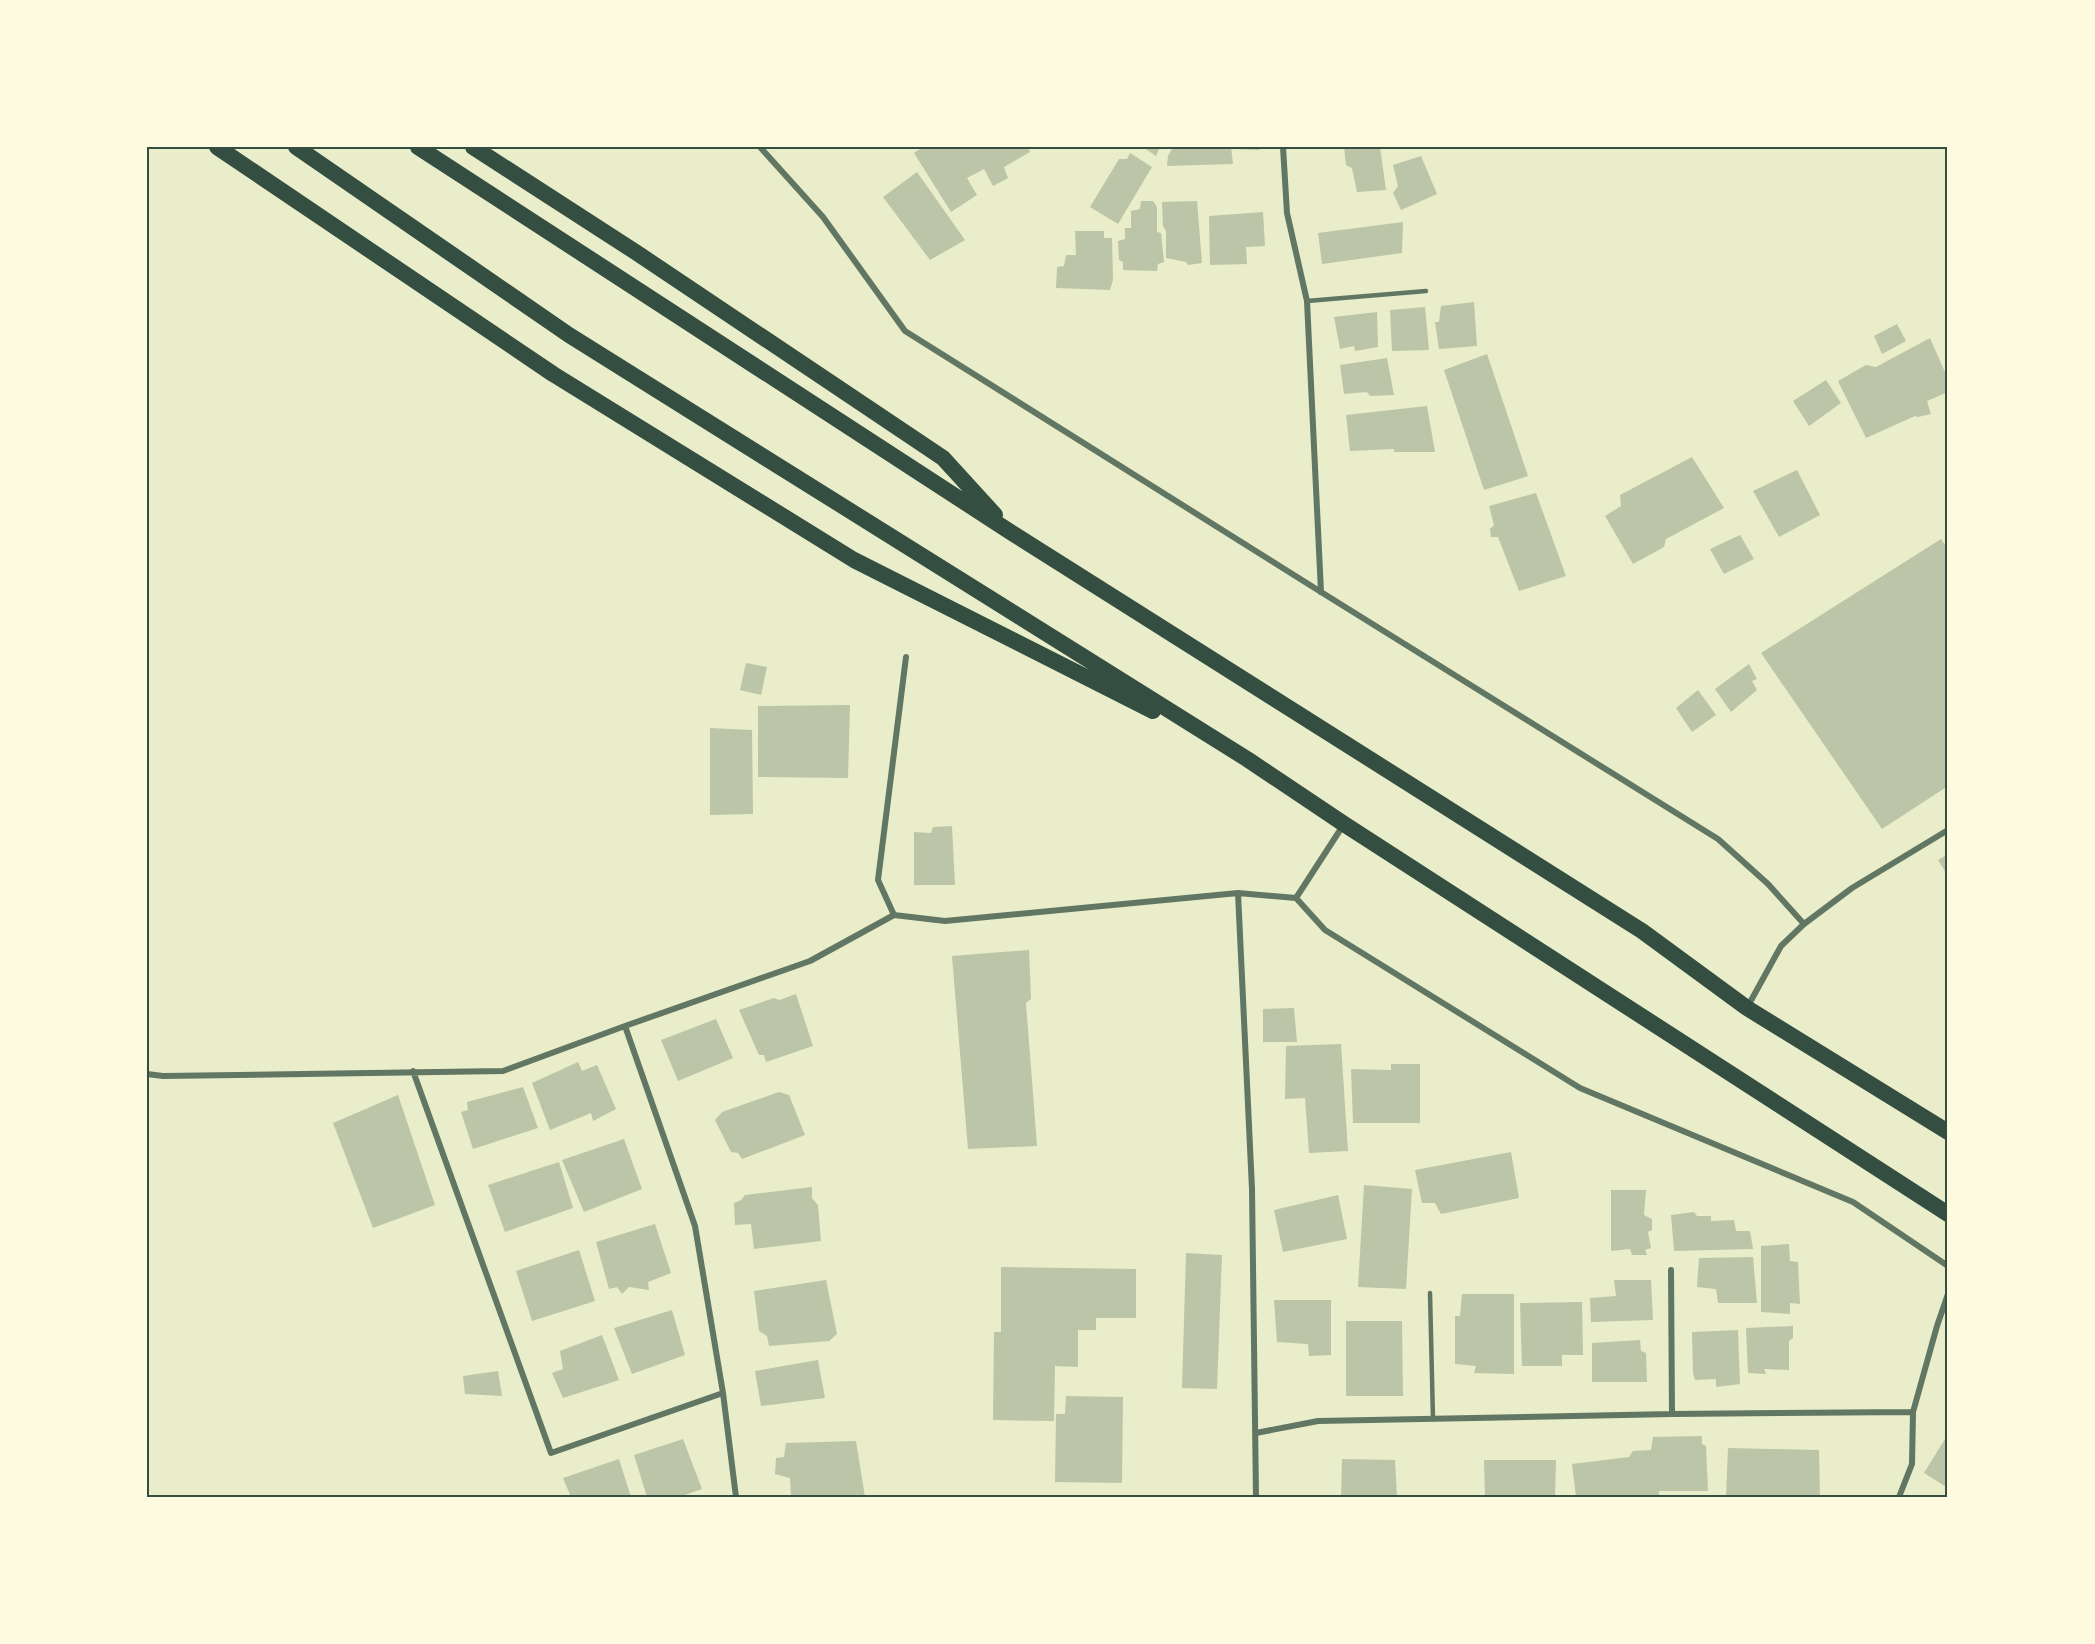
<svg xmlns="http://www.w3.org/2000/svg" width="2095" height="1644" viewBox="0 0 2095 1644" font-family="Bitter,serif">
	<rect width="100%" height="100%" fill="#e9edc9"/>
	<path fill="#bcc5a7" d="M923 147H1028L1030 152 1004 167 1008 178 993 186 984 169 967 178 977 195 951 212 914 153Z
		M1143 147H1160L1156 156Z
		M1173 147H1231L1233 164 1167 166 1168 156Z
		M1235 147H1259V150L1235 149Z
		M1344 147H1380L1386 190 1357 192 1352 168 1346 165Z
		M1130 153 1152 167 1118 224 1090 207 1119 159H1127Z
		M1421 156 1437 194 1401 210 1393 193 1398 186 1393 165Z
		M917 172 965 240 930 260 883 197Z
		M1141 201H1153L1157 207V232L1161 233 1164 262 1158 264 1157 271 1123 270V262L1119 260 1118 241 1125 239V228H1131V211L1140 209Z
		M1197 201 1202 263 1188 265 1186 262 1166 258V231L1163 226 1162 202Z
		M1263 212 1265 246 1246 247 1247 264 1210 265 1209 216Z
		M1403 222 1402 253 1322 264 1318 233Z
		M1075 231H1104V238H1112L1113 280 1110 290 1056 288 1057 267 1064 266 1066 255H1076Z
		M1474 302 1477 346 1439 349 1435 322H1439L1441 306Z
		M1425 307 1429 350 1392 351 1390 310Z
		M1377 312 1378 347 1355 351 1354 346 1340 349 1334 317Z
		M1897 324 1906 341 1882 354 1874 336Z
		M1930 338 1948 379V392L1927 401 1931 414 1918 417 1915 416 1866 438 1838 381 1866 365 1876 367Z
		M1487 354 1528 476 1484 490 1444 370Z
		M1387 358 1394 395 1370 396 1367 392 1344 394 1340 365Z
		M1826 380 1841 403 1809 426 1793 401Z
		M1427 406 1435 452H1394V449L1350 451 1346 415Z
		M1692 457 1724 508 1666 539 1664 547 1633 564 1605 516 1621 506 1620 495Z
		M1797 470 1820 515 1779 537 1753 491Z
		M1536 493 1566 576 1519 591 1498 537H1491L1490 529 1494 525 1489 506Z
		M1740 535 1754 559 1724 574 1710 549Z
		M1941 539 1948 549V786L1882 829 1761 653Z
		M746 663 767 667 761 695 740 690Z
		M1749 664 1757 679 1752 681 1757 690 1731 712 1715 689Z
		M1698 690 1716 715 1692 732 1676 708Z
		M850 705 848 778 758 777V706Z
		M710 728 752 730 753 814 710 815Z
		M952 826 955 885H914V832L931 833 933 827Z
		M1948 854V876L1938 860Z
		M1029 950 1031 999 1026 1003 1037 1146 968 1149 952 956Z
		M796 994 813 1046 766 1062 764 1055H759L739 1010 774 998 779 1000Z
		M1294 1008 1297 1042H1263V1009Z
		M716 1019 733 1058 678 1081 661 1040Z
		M1341 1044 1348 1151 1309 1153 1305 1098 1285 1099 1286 1046Z
		M578 1062 582 1071 597 1065 616 1109 593 1121 591 1113 550 1130 532 1083Z
		M1391 1064H1420V1123H1353L1351 1069 1391 1070Z
		M523 1087 538 1128 473 1149 461 1112 468 1110 467 1102Z
		M779 1092 789 1095 805 1135 742 1159 738 1153 731 1152 715 1120 722 1112Z
		M398 1095 435 1205 373 1228 333 1123Z
		M624 1139 642 1189 584 1212 562 1160Z
		M1511 1152 1519 1198 1441 1214 1435 1203H1422L1415 1170Z
		M559 1162 573 1208 505 1232 488 1185Z
		M1364 1185 1412 1189 1406 1289 1358 1287Z
		M812 1187V1198L818 1205 821 1241 754 1249 751 1224 735 1225 734 1203 741 1200 745 1195Z
		M1611 1190H1646L1644 1215 1652 1219V1230L1648 1232 1651 1248 1645 1250 1647 1255H1632L1630 1249 1611 1251Z
		M1338 1195 1347 1239 1283 1252 1274 1210Z
		M1694 1212 1697 1216H1711V1221L1734 1220 1736 1231H1750L1753 1249 1674 1251 1671 1215Z
		M655 1224 671 1273 648 1282 649 1290 629 1287 622 1294 617 1287 609 1289 596 1242Z
		M1789 1244 1790 1261 1798 1262 1800 1304 1790 1303V1314L1761 1312V1246Z
		M579 1250 595 1301 532 1321 516 1271Z
		M1186 1253 1222 1255 1217 1389 1182 1388Z
		M1753 1257 1757 1303H1718L1716 1289 1697 1287 1699 1258Z
		M1001 1267 1136 1269V1318H1096V1330H1078V1367L1055 1366 1054 1421 993 1420 994 1332H1001Z
		M826 1280 837 1334 829 1341 769 1346 767 1336 759 1331 754 1291Z
		M1614 1280H1651L1653 1320 1591 1322 1590 1298 1616 1296Z
		M1462 1294H1514V1374L1474 1373 1476 1366 1455 1364V1316H1460Z
		M1274 1300H1331V1355L1309 1356 1308 1344 1277 1342Z
		M1582 1302 1583 1355H1562V1366H1522L1520 1303Z
		M672 1310 685 1355 632 1374 614 1328Z
		M1346 1321H1402L1403 1396H1346Z
		M1793 1326V1338L1789 1341V1370L1764 1369 1766 1374 1748 1373 1746 1328Z
		M1738 1330 1740 1384 1716 1387V1379L1695 1380 1693 1373 1692 1332Z
		M602 1335 619 1380 563 1398 552 1373 563 1369 560 1351Z
		M1640 1340 1641 1351 1646 1353 1647 1382H1592V1343Z
		M818 1360 825 1398 761 1406 755 1371Z
		M498 1371 502 1396 465 1394 463 1376Z
		M1066 1396 1123 1397 1122 1483 1055 1482 1056 1414H1065Z
		M1948 1434V1488L1924 1473Z
		M1702 1436V1444L1706 1446 1708 1491H1659V1497H1576L1572 1464 1629 1457 1633 1451 1651 1450 1653 1437Z
		M683 1439 702 1489 679 1497H647L634 1455Z
		M856 1441 865 1497H791L790 1478 775 1474 776 1458 784 1457 786 1443Z
		M1728 1448 1819 1450 1820 1497H1726Z
		M619 1459 631 1497H571L563 1478Z
		M1342 1459 1395 1460 1397 1497H1341Z
		M1484 1460H1556L1555 1497H1485Z"/>
	<g fill="none" stroke-linecap="round" stroke-linejoin="round">
		<path stroke="#617663" stroke-width="4.5" d="M1307 301 1426 291
			M1430 1293 1433 1419"/>
		<path stroke="#617663" stroke-width="6" d="M760 147 823 217 905 331 1321 592 1718 839 1768 884 1804 924
			M1283 147 1287 213 1307 301 1321 592
			M906 657 878 880 894 915 945 921 1238 893 1296 898 1344 824
			M1238 893 1252 1189 1256 1497
			M1296 898 1325 930 1580 1088 1853 1202 1948 1266
			M1748 1006 1781 946 1804 924 1852 888 1948 830
			M625 1026 695 1226 723 1393 736 1497
			M413 1071 551 1453 723 1393
			M147 1074 163 1076 503 1071 625 1026 810 961 894 915
			M1671 1270 1672 1414
			M1256 1433 1318 1421 1672 1414 1913 1412
			M1899 1497 1912 1464 1913 1412 1937 1326 1948 1294"/>
		<path stroke="#344e41" stroke-width="16" d="M217 147 553 374 854 560 1153 711
			M296 147 569 335 1247 759 1344 824 1948 1214
			M418 147 1012 533 1642 931 1747 1008 1948 1132
			M473 147 637 253 943 458 995 515"/>
	</g>
	<rect width="2095" height="1644" fill="none" stroke="#fefae0" stroke-width="297"/>
	<rect x="148" y="148" width="1798" height="1348" fill="none" stroke="#344e41" stroke-width="2"/>
</svg>
